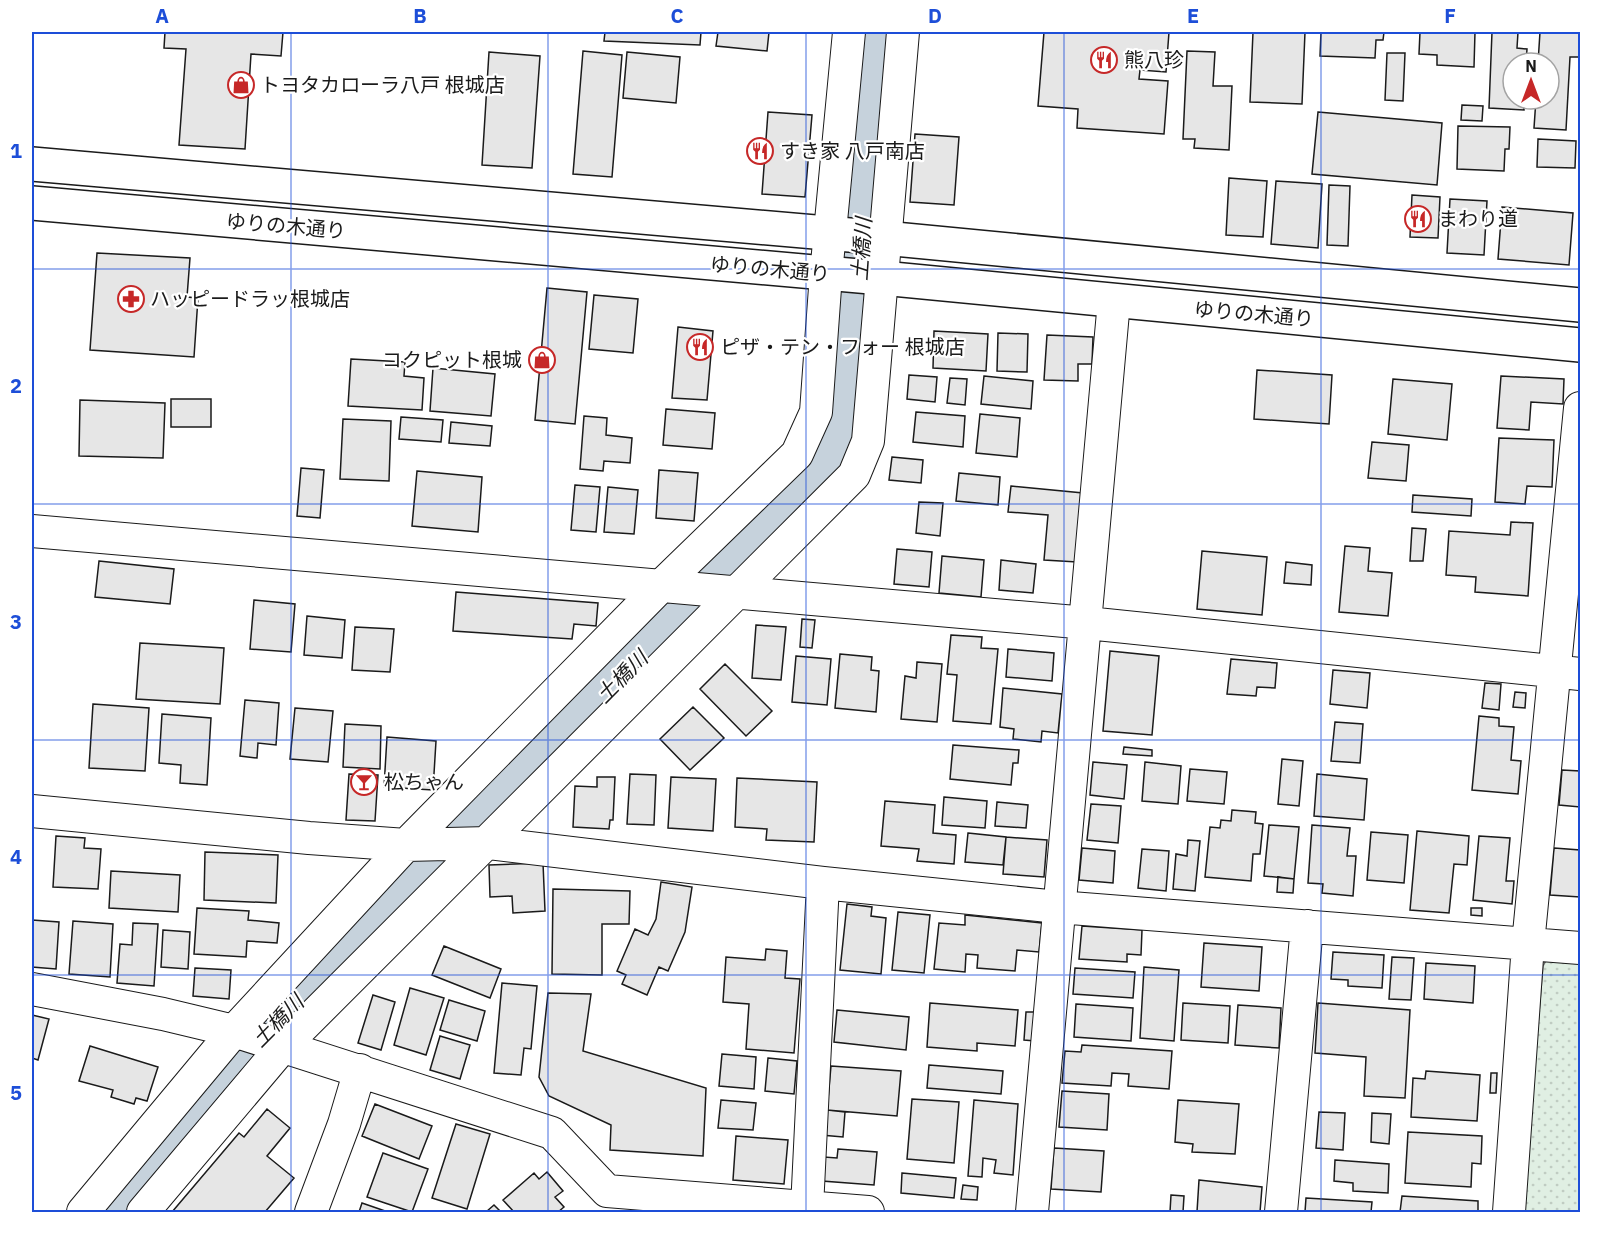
<svg xmlns="http://www.w3.org/2000/svg" width="1612" height="1244" viewBox="0 0 1612 1244" font-family="'IBM Plex Sans','Noto Sans JP',sans-serif">
	<defs>
		<pattern id="park-dots" width="8" height="8" patternUnits="userSpaceOnUse" patternTransform="scale(1.5)"><rect width="8" height="8" fill="#e0efe3"/><path d="M2 2h.1M6 6h.1" fill="none" stroke="#c0ccc2" stroke-width="1.8" stroke-linecap="round"/></pattern>
	</defs>
	<rect width="100%" height="100%" fill="#fff"/>
	<path fill="url(#park-dots)" stroke="#6a6a6a" stroke-width="1.5" d="M1548 957 1580 960V1212H1522L1543 966Z"/>
	<g fill="none" stroke-linecap="round" stroke-linejoin="round">
		<path stroke="#c6d2dc" stroke-width="62" d="M112 1212 208 1091 647 652 793 499 847 451 878 32"/>
	</g>
	<path fill="#e6e6e6" stroke="#1a1a1a" stroke-width="1.5" d="M165 32H283L281 56 251 54 245 149 179 145 186 49 164 48Z
		M605 32H701L700 45 604 41Z
		M718 32H769L767 51 716 46Z
		M1044 32H1169L1166 72 1140 70 1139 79 1168 81 1164 134 1077 128 1078 109 1038 106Z
		M1253 32H1305L1302 104 1250 102Z
		M1321 32H1384L1383 40H1376L1375 58 1320 56Z
		M1420 32H1475L1474 67 1437 65V55L1419 54Z
		M1492 32H1518L1517 48 1527 49 1526 63H1513V99H1524V110L1489 108Z
		M1540 32H1580L1579 57H1570L1566 130 1534 128 1536 99H1549V63H1538Z
		M583 51 622 55 612 177 573 174Z
		M1187 51 1215 52 1213 86H1232L1229 150 1194 148 1195 139H1183Z
		M489 52 540 56 532 168 482 165Z
		M627 52 680 57 676 103 623 98Z
		M1387 53H1405L1403 101 1385 100Z
		M1462 105 1483 106 1482 121 1461 120Z
		M768 112 812 115 805 197 762 194Z
		M1318 112 1442 123 1437 185 1312 174Z
		M1458 126 1510 127 1509 149H1505L1504 171 1457 169Z
		M915 134 959 137 954 205 910 202Z
		M1538 139 1576 141 1575 168 1537 167Z
		M1229 178 1267 181 1263 237 1226 235Z
		M1276 181 1322 184 1318 248 1271 244Z
		M1329 185 1350 186 1348 246 1327 245Z
		M1412 195 1440 197 1438 238 1410 237Z
		M1450 199 1487 201 1484 255 1447 253Z
		M1502 207 1573 213 1569 265 1498 259Z
		M97 253 190 258 187 297 198 298 194 357 90 350Z
		M547 288 587 292 575 424 535 420Z
		M594 295 638 299 633 353 589 349Z
		M678 327 713 331 707 400 672 398Z
		M934 331 988 334 986 371 933 368Z
		M998 333 1028 334 1027 372 997 371Z
		M1047 335 1093 337 1092 364H1078V381L1044 380Z
		M351 359 405 362 404 376 424 378 422 410 348 406Z
		M433 368 495 374 491 416 430 411Z
		M1257 370 1332 375 1329 424 1254 419Z
		M909 375 937 377 935 402 907 399Z
		M984 376 1033 381 1031 409 981 404Z
		M1501 376 1564 379 1563 404 1531 402 1529 430 1497 428Z
		M950 378 967 379 965 405 947 403Z
		M1393 379 1452 384 1447 440 1388 434Z
		M171 399H211V427H171Z
		M80 400 165 403 163 458 79 456Z
		M666 409 715 413 712 449 663 445Z
		M916 412 965 416 963 447 913 442Z
		M980 414 1020 418 1017 457 976 453Z
		M584 416 607 418 606 435 632 438 630 463 604 461 603 471 580 469Z
		M401 417 443 420 441 442 399 439Z
		M343 419 391 421 389 481 340 479Z
		M451 422 492 426 490 446 449 443Z
		M1499 438 1554 440 1552 487 1527 486 1525 504 1495 502Z
		M1372 442 1409 445 1406 481 1368 478Z
		M892 457 923 460 921 483 889 480Z
		M301 468 324 470 320 518 297 516Z
		M659 470 698 473 694 521 656 518Z
		M417 471 482 477 478 532 412 526Z
		M959 473 1000 477 998 505 956 501Z
		M575 485 600 487 596 532 571 530Z
		M1011 486 1083 493 1077 562 1044 560 1048 515 1008 512Z
		M608 487 638 490 634 534 604 532Z
		M1413 495 1472 499 1471 516 1412 512Z
		M919 502 943 503 940 536 916 533Z
		M1511 522 1533 523 1528 596 1475 592 1476 577 1446 575 1449 531 1510 535Z
		M1412 528 1426 529 1423 561H1410Z
		M1345 546 1370 548 1368 571 1392 573 1388 616 1339 612Z
		M897 549 932 552 929 587 894 584Z
		M1202 551 1267 557 1262 615 1197 609Z
		M942 556 984 560 981 597 939 593Z
		M1001 560 1036 564 1033 593 999 590Z
		M99 561 174 569 170 604 95 597Z
		M1286 562 1312 565 1311 585 1284 583Z
		M456 592 598 603 596 626 574 624 572 639 453 631Z
		M254 600 295 604 291 652 250 649Z
		M307 616 345 620 342 658 304 655Z
		M802 619 815 620 812 648 800 647Z
		M756 625 786 627 781 680 752 678Z
		M355 627 394 629 390 672 352 670Z
		M951 635 982 637 981 648 998 649 991 724 953 721 957 675 947 674Z
		M140 643 224 648 220 704 136 699Z
		M1008 649 1054 653 1052 681 1006 677Z
		M1110 651 1159 656 1152 735 1103 731Z
		M840 654 872 657 871 670 879 671 876 712 835 708Z
		M796 656 831 659 827 705 792 702Z
		M1231 659 1277 663 1275 688 1257 687 1256 696 1227 694Z
		M917 662 942 664 937 722 901 719 905 676 916 678Z
		M725 664 772 711 746 736 700 689Z
		M1333 670 1370 673 1367 708 1330 704Z
		M1485 683 1501 684 1499 710 1482 708Z
		M1003 688 1062 694 1058 733 1042 731 1041 742 1013 739 1014 729 1000 727Z
		M1515 692 1526 693 1525 708 1513 707Z
		M245 700 279 703 276 745 258 743 257 758 240 756Z
		M93 704 149 708 145 771 89 768Z
		M693 707 724 738 690 770 660 739Z
		M295 708 333 711 328 762 290 759Z
		M162 714 211 718 207 785 180 783 181 765 159 763Z
		M1479 716 1499 718V726L1514 727 1511 760 1521 761 1518 794 1472 790Z
		M1335 722 1363 724 1360 763 1331 761Z
		M345 724 381 726 380 769 343 767Z
		M387 737 436 741 433 790 384 787Z
		M953 745 1019 750 1018 763H1013L1011 785 950 779Z
		M1124 747 1152 750V756L1123 754Z
		M1282 759 1303 761 1299 806 1278 804Z
		M1093 762 1127 765 1124 799 1090 795Z
		M1145 762 1181 766 1178 804 1142 801Z
		M1190 769 1227 772 1224 804 1187 801Z
		M1562 770 1580 771V807L1559 805Z
		M349 774 378 775 375 821 346 820Z
		M630 774 656 775 654 825 627 824Z
		M1317 774 1367 779 1364 820 1314 816Z
		M597 777H615L613 820H610L609 829 573 827 575 786 597 787Z
		M671 777 716 779 713 831 668 828Z
		M737 778 817 782 814 842 766 840 767 829 735 827Z
		M944 797 987 801 985 828 942 825Z
		M885 801 935 805 933 833 956 835 954 864 917 861 919 849 881 846Z
		M997 802 1028 805 1026 828 995 826Z
		M1091 804 1121 806 1118 843 1087 840Z
		M1232 810 1256 812 1255 823 1263 824 1260 854H1253L1251 881 1205 877 1210 827 1220 828 1221 820 1231 821Z
		M1269 825 1299 827 1294 879 1264 876Z
		M1312 825 1350 828 1347 856H1356L1353 896 1322 893 1323 884 1308 883Z
		M1417 831 1469 836 1467 865 1454 864 1449 913 1410 910Z
		M1371 832 1408 835 1404 883 1367 880Z
		M968 833 1006 837 1003 865 965 862Z
		M56 836 85 838 84 848 101 849 98 889 53 887Z
		M1479 836 1510 838 1506 881H1514L1512 904 1473 900Z
		M1006 837 1047 840 1044 877 1003 874Z
		M1188 840 1200 841 1195 891 1173 889 1176 854 1187 856Z
		M1082 848 1115 851 1113 883 1079 880Z
		M1554 848 1580 850V897L1550 895Z
		M1142 849 1169 851 1166 891 1138 888Z
		M205 852 278 855 276 903 204 900Z
		M543 863 545 911 513 913 512 896 490 897 489 865Z
		M111 871 180 875 178 912 109 908Z
		M1278 877 1294 879 1293 893 1277 892Z
		M661 882 692 887 685 932 668 971 659 967 647 995 622 984 626 975 617 971 635 929 648 935 656 919Z
		M553 889 630 891 629 924H602V975L552 974Z
		M847 904 872 907 871 916 886 918 881 974 840 970Z
		M197 908 249 911 248 920 279 923 277 943 247 941 246 957 194 954Z
		M1471 908H1482V916L1471 915Z
		M898 912 930 915 924 973 892 970Z
		M965 915 1042 923 1039 952 1017 950 1015 971 977 968 978 955 966 954 965 972 934 969 939 923 965 925Z
		M32 920 59 922 56 969 32 967Z
		M73 921 113 924 110 977 69 974Z
		M133 923 158 924 154 986 117 983 120 944 132 945Z
		M1082 926 1142 930 1141 955 1127 954V962L1079 959Z
		M163 930 190 932 188 969 161 967Z
		M1204 943 1262 947 1259 991 1201 987Z
		M444 946 501 969 490 998 432 975Z
		M766 949 787 951 785 978 800 979 794 1053 746 1049 749 1004 723 1002 726 957 765 960Z
		M1333 952 1384 955 1382 988 1348 986V980L1331 979Z
		M1392 957 1414 958 1411 1000 1389 999Z
		M1426 963 1475 966 1473 1003 1424 999Z
		M1144 967 1179 970 1174 1041 1140 1038Z
		M195 968 231 970 229 999 193 996Z
		M1075 968 1135 972 1133 998 1073 994Z
		M502 983 537 986 531 1049 524 1048 521 1075 494 1073Z
		M410 988 444 998 426 1055 394 1045Z
		M548 993 591 994 583 1051 706 1088 703 1156 610 1150 611 1125 549 1096 539 1077Z
		M373 995 395 1002 381 1050 358 1043Z
		M449 1000 485 1011 477 1041 440 1030Z
		M930 1003 1018 1010 1015 1046 977 1043V1051L927 1047Z
		M1183 1003 1230 1006 1228 1043 1181 1040Z
		M1318 1003 1410 1010 1405 1098 1364 1096 1366 1057 1315 1053Z
		M1076 1004 1133 1008 1131 1041 1074 1037Z
		M1238 1005 1281 1008 1279 1048 1235 1045Z
		M837 1010 909 1017 906 1050 834 1042Z
		M1026 1012H1037L1035 1041 1024 1040Z
		M32 1015 49 1019 38 1060 32 1058Z
		M440 1036 470 1045 460 1079 430 1070Z
		M1082 1045 1172 1051 1169 1089 1128 1086 1129 1074 1112 1073 1111 1086 1062 1083 1065 1051 1081 1052Z
		M90 1046 158 1067 147 1101 136 1098 134 1104 111 1097 113 1090 79 1081Z
		M722 1054 756 1057 754 1089 719 1086Z
		M768 1058 797 1061 794 1094 765 1091Z
		M929 1065 1003 1071 1001 1094 927 1088Z
		M831 1066 901 1071 897 1116 827 1110Z
		M1426 1071 1480 1075 1477 1121 1411 1117 1413 1078 1425 1079Z
		M1491 1073H1497L1496 1093H1490Z
		M1062 1091 1109 1094 1107 1130 1059 1127Z
		M912 1099 959 1102 954 1163 907 1159Z
		M721 1100 756 1103 753 1130 718 1128Z
		M974 1100 1018 1104 1013 1175 994 1173 996 1160 983 1158 982 1177 968 1176Z
		M1178 1100 1239 1104 1235 1154 1192 1152 1193 1144 1175 1142Z
		M375 1104 432 1126 419 1159 362 1136Z
		M267 1109 290 1128 267 1156 294 1178 265 1212H172L239 1133 244 1137Z
		M827 1110 845 1112 843 1137 821 1135Z
		M1319 1112 1345 1113 1343 1150 1316 1148Z
		M1372 1113 1391 1114 1389 1144 1371 1142Z
		M456 1124 490 1134 467 1209 432 1198Z
		M1408 1132 1482 1136 1481 1164 1472 1163 1471 1187 1405 1183Z
		M736 1136 788 1140 784 1184 733 1180Z
		M1054 1148 1104 1151 1101 1192 1051 1189Z
		M838 1149 877 1152 874 1185 822 1181 824 1157 837 1158Z
		M383 1153 428 1169 412 1212 367 1197Z
		M1335 1160 1389 1164 1388 1193 1353 1191V1183L1334 1181Z
		M547 1172 563 1191 555 1197 564 1207 558 1212H514L503 1200 534 1173 539 1179Z
		M902 1173 956 1178 954 1198 901 1193Z
		M1199 1180 1262 1187 1260 1212H1197Z
		M963 1185 978 1187 977 1200 961 1199Z
		M1171 1195 1184 1196 1183 1212H1170Z
		M1402 1196 1478 1201V1212H1400Z
		M1306 1198 1372 1202 1371 1212H1305Z
		M362 1203 388 1212H359Z
		M494 1205 501 1212H486Z"/>
	<g fill="none" stroke-linecap="round" stroke-linejoin="round">
		<defs>
			<path id="minor" d="M32 531 1087 623 1580 674
				M32 811 309 838 406 845 489 843 823 883 1058 907 1580 948
				M32 989 163 1014 234 1031 552 1133 607 1191 868 1212
				M807 1208 823 883
				M83 1212 234 1031 406 845 660 587 797 454 816 412 826 274 849 32
				M143 1212 284 1045 854 475 868 441 903 32
				M311 1212 344 1124 360 1070
				M1032 1212 1114 301
				M1281 1212 1307 926
				M1509 1212 1528 944 1580 408"/>
			<path id="tertiary" d="M32 164 884 238 1580 305
				M32 203 882 278 1580 345"/>
		</defs>
		<use href="#minor" stroke="#1a1a1a" stroke-width="34"/>
		<use href="#tertiary" stroke="#1a1a1a" stroke-width="36"/>
		<use href="#minor" stroke="#fff" stroke-width="32"/>
		<use href="#tertiary" stroke="#fff" stroke-width="33"/>
	</g>
	<path fill="none" stroke="#1d4ed8" stroke-width="1.5" stroke-opacity="0.55" d="M291 32V1212M548 32V1212M806 32V1212M1064 32V1212M1321 32V1212M32 269H1580M32 504H1580M32 740H1580M32 975H1580"/>
	<defs>
		<symbol id="restaurant-ring" viewBox="-11 -11 22 22"><circle r="9.5" fill="#fff" stroke="#c62828" stroke-width="1.5"/><path d="M-5-6h1v4h1v-4h1v4h1v-4h1v5L-1.5 .5V6h-2V.5L-5-1ZM5-6V6H3V1.5H1.5Q1.5-4 5-6Z" fill="#c62828"/></symbol>
		<symbol id="shop-ring" viewBox="-11 -11 22 22"><circle r="9.5" fill="#fff" stroke="#c62828" stroke-width="1.5"/><path d="M-5-2.5h2.3a2.7 3.5 0 0 1 5.4 0H5L5.5 6h-11ZM-1.5-2.5h3a1.5 2.3 0 0 0-3 0Z" fill="#c62828"/></symbol>
		<symbol id="pharmacy-ring" viewBox="-11 -11 22 22"><circle r="9.5" fill="#fff" stroke="#c62828" stroke-width="1.5"/><path d="M-2-6h4v4h4v4h-4v4h-4v-4h-4v-4h4Z" fill="#c62828"/></symbol>
		<symbol id="bar-ring" viewBox="-11 -11 22 22"><circle r="9.5" fill="#fff" stroke="#c62828" stroke-width="1.5"/><path d="M-6-5H6L.8 .8V4.5H3.5V6h-7V4.5H-.8V.8Z" fill="#c62828"/></symbol>
	</defs>
	<g fill-rule="evenodd">
		<use href="#restaurant-ring" x="1089" y="45" width="30" height="30"/>
		<use href="#shop-ring" x="226" y="70" width="30" height="30"/>
		<use href="#restaurant-ring" x="745" y="136" width="30" height="30"/>
		<use href="#restaurant-ring" x="1403" y="204" width="30" height="30"/>
		<use href="#pharmacy-ring" x="116" y="284" width="30" height="30"/>
		<use href="#restaurant-ring" x="685" y="332" width="30" height="30"/>
		<use href="#shop-ring" x="527" y="345" width="30" height="30"/>
		<use href="#bar-ring" x="349" y="767" width="30" height="30"/>
	</g>
	<g text-anchor="middle" stroke-width="4.5" stroke-linejoin="round" paint-order="stroke">
		<g font-size="20" fill="#1a1a1a" stroke="#fff" text-anchor="start">
			<text x="1124" y="67">熊八珍</text>
			<text x="260" y="92">トヨタカローラ八戸 根城店</text>
			<text x="780" y="158">すき家 八戸南店</text>
			<text x="1438" y="226">まわり道</text>
			<text x="150" y="306">ハッピードラッ根城店</text>
			<text x="720" y="354">ピザ・テン・フォー 根城店</text>
			<text x="522" y="367" text-anchor="end">コクピット根城</text>
			<text x="384" y="789">松ちゃん</text>
		</g>
		<g font-size="20" fill="#1a1a1a" stroke="#fff">
			<text transform="translate(286 226) rotate(5)" y="7">ゆりの木通り</text>
			<text transform="translate(770 269) rotate(5)" y="7">ゆりの木通り</text>
			<text transform="translate(1254 314) rotate(5)" y="7">ゆりの木通り</text>
		</g>
		<g font-size="21" font-style="italic" fill="#1a1a1a" stroke="#fff">
			<text transform="translate(862 249) rotate(-86)" y="7">土橋川</text>
			<text transform="translate(622 677) rotate(-45)" y="7">土橋川</text>
			<text transform="translate(278 1021) rotate(-45)" y="7">土橋川</text>
		</g>
	</g>
	<rect width="1612" height="1244" fill="none" stroke="#ffffff" stroke-width="66"/>
	<g transform="translate(1531 81)"><circle r="28" fill="#ffffff" stroke="#a3a3a3" stroke-width="1.5"/>
	<path d="M0-4.5L10 22L0 15L-10 22Z" fill="#c62828"/>
	<text y="-9" font-size="16" font-weight="bold" text-anchor="middle" fill="#1a1a1a">N</text>
	</g>
	<rect x="33" y="33" width="1546" height="1178" fill="none" stroke="#1d4ed8" stroke-width="2"/>
	<g font-size="20" text-anchor="middle" font-weight="bold" fill="#1d4ed8">
		<text x="162" y="23">A</text>
		<text x="420" y="23">B</text>
		<text x="677" y="23">C</text>
		<text x="935" y="23">D</text>
		<text x="1193" y="23">E</text>
		<text x="1450" y="23">F</text>
		<text x="16" y="158">1</text>
		<text x="16" y="393">2</text>
		<text x="16" y="629">3</text>
		<text x="16" y="864">4</text>
		<text x="16" y="1100">5</text>
	</g>
</svg>
